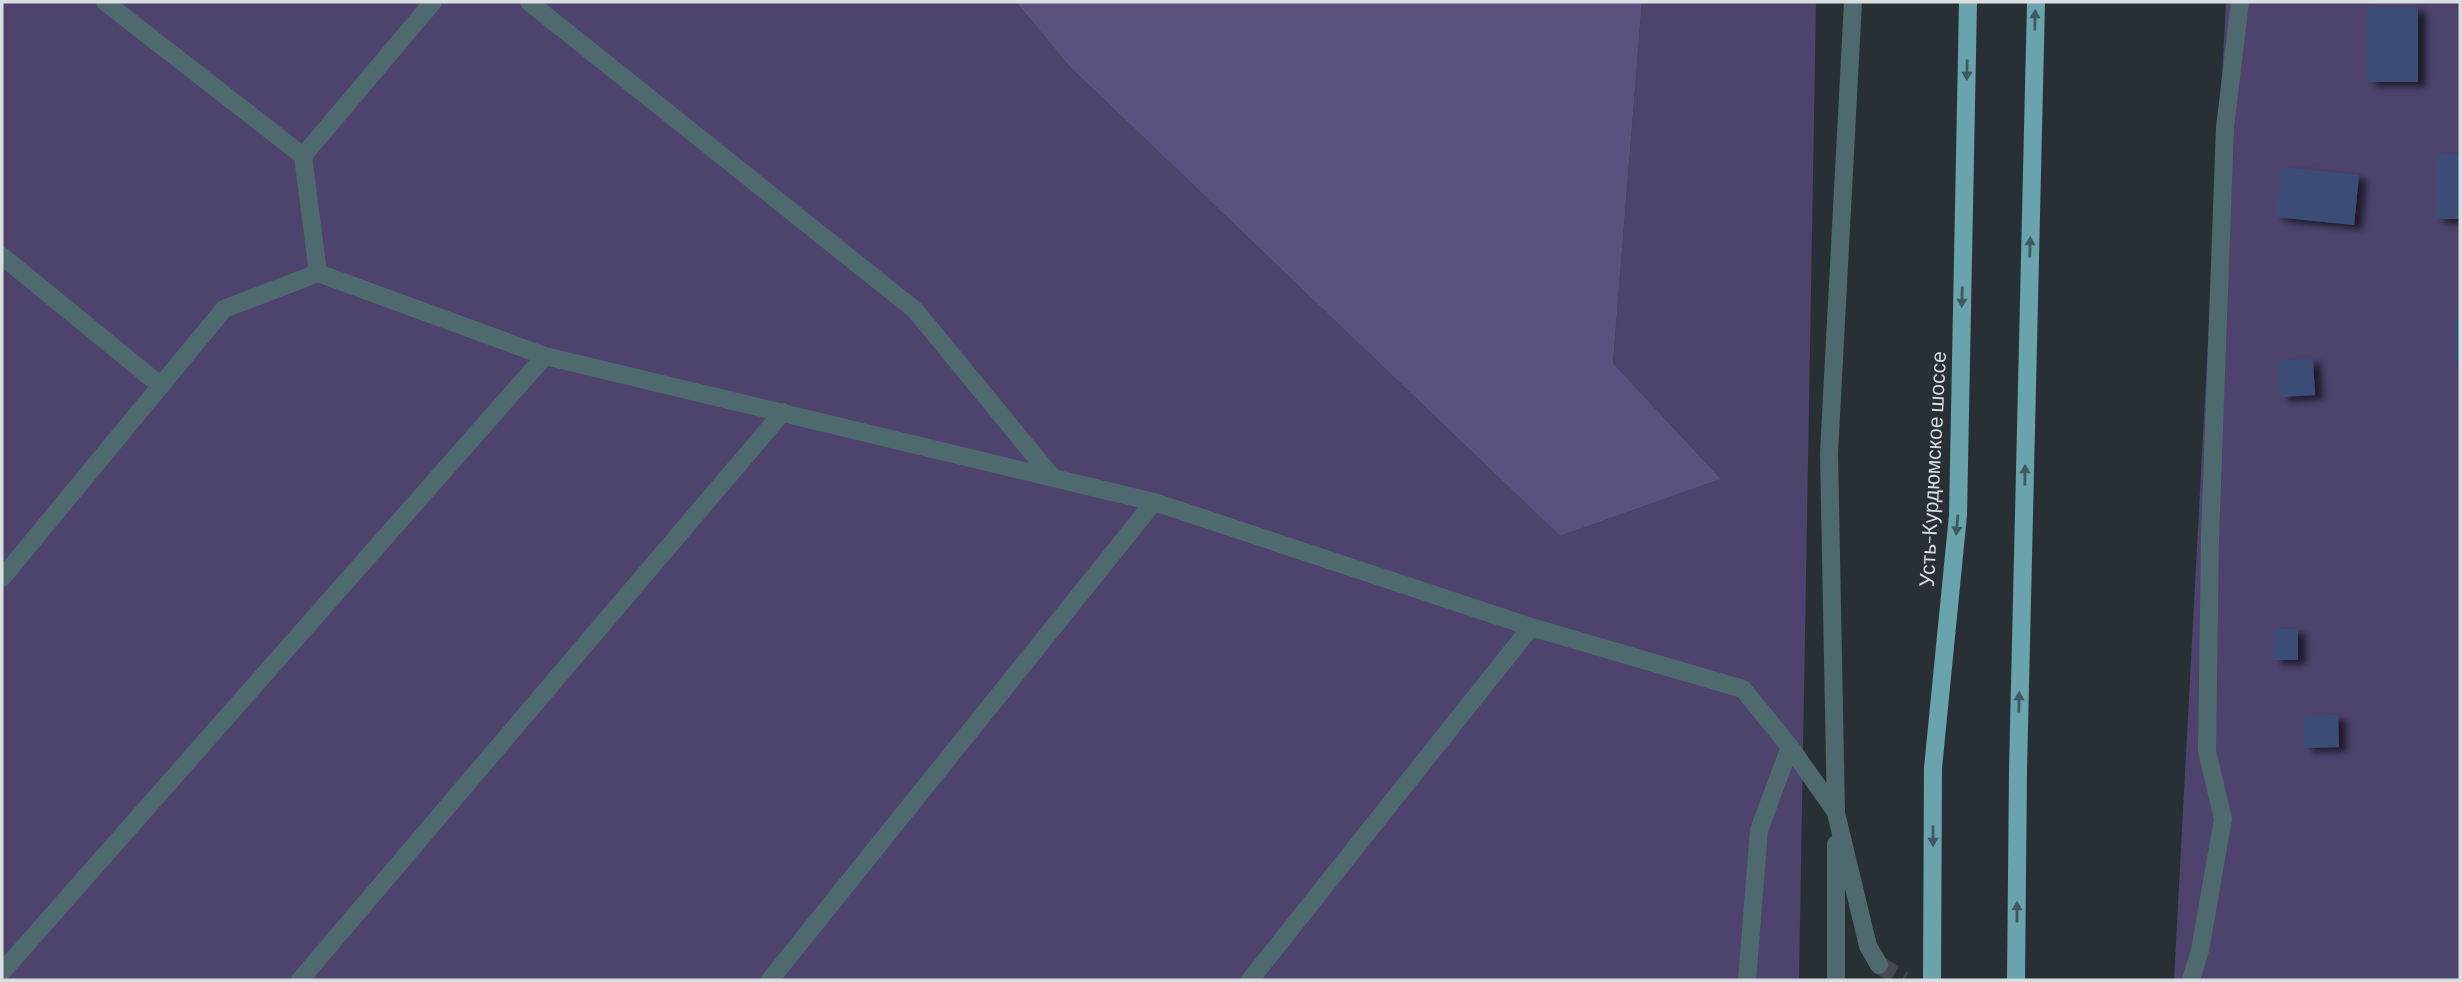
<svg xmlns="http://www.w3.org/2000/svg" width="2462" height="982" viewBox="0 0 2462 982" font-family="Barlow,sans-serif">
	<defs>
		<filter id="shadow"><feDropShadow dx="8" dy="4.5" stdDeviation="3.5" flood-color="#0009"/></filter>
	</defs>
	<rect width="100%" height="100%" fill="#293035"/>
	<path fill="#4d436d" d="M2 2H1016L1069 66 1560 536 1721 479 1613 363 1642 2H1816L1799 980H2Z
		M2226 2H2460V980H2174Z"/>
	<path fill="#5b507e" d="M1016 2H1642L1613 363 1721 479 1560 536 1069 66Z"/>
	<path fill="#3b4d77" filter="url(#shadow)" d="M2367 7H2418V82H2367Z
		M2437 154 2460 155V219H2436Z
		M2281 167 2359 175 2354 225 2276 217Z
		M2454 318H2460V362H2455Z
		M2313 359 2315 395 2280 397 2278 361Z
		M2273 629H2298V660H2273Z
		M2338 715 2339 747 2304 748V716Z"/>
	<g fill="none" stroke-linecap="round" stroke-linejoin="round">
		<path stroke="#444a4f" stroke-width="18" stroke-dasharray="18 9" stroke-linecap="butt" d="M1879 965 1904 980"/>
		<path stroke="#4e6a6e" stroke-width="18" d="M105 2 303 156
			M529 2 915 310 1052 477
			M2 256 161 386
			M318 273 303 156 433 2
			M2 578 224 309 318 273 545 356 1154 502 1531 627 1743 689 1790 747 1759 830 1747 980
			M2 972 545 356
			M300 980 783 412
			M770 980 1154 502
			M1250 980 1531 627
			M2191 980 2200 950 2223 819 2207 751 2210 538 2225 127 2240 2"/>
		<path stroke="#4e6a6e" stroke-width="18" d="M1853 2 1829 453 1836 813 1868 946 1879 965
			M1790 747 1836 812
			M1836 844V980"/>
		<path stroke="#69a4ac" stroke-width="18" d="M1932 980 1933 768 1958 515 1968 2
			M2016 980 2018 770 2036 2"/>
	</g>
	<defs><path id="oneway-solid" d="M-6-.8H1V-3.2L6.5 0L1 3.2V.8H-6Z" transform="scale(1.75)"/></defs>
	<g fill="#3f595f">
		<use href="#oneway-solid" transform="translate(2035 20) rotate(-89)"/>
		<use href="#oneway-solid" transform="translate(1967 70) rotate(91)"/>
		<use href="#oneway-solid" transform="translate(2030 247) rotate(-89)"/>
		<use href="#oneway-solid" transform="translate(1962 297) rotate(91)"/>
		<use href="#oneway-solid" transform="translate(2025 475) rotate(-89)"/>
		<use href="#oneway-solid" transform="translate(1957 525) rotate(95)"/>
		<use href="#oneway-solid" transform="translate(2019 702) rotate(-89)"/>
		<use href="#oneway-solid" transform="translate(1933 836) rotate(90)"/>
		<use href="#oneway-solid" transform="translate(2017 912) rotate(-90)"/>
	</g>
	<g text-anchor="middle" stroke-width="5" stroke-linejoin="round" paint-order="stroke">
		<g font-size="21" fill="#dadee1" stroke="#293035">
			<text transform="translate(1933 469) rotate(-87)" y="7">Усть-Курдюмское шоссе</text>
		</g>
	</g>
	<rect width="2462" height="982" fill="none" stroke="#dadee1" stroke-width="7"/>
</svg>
